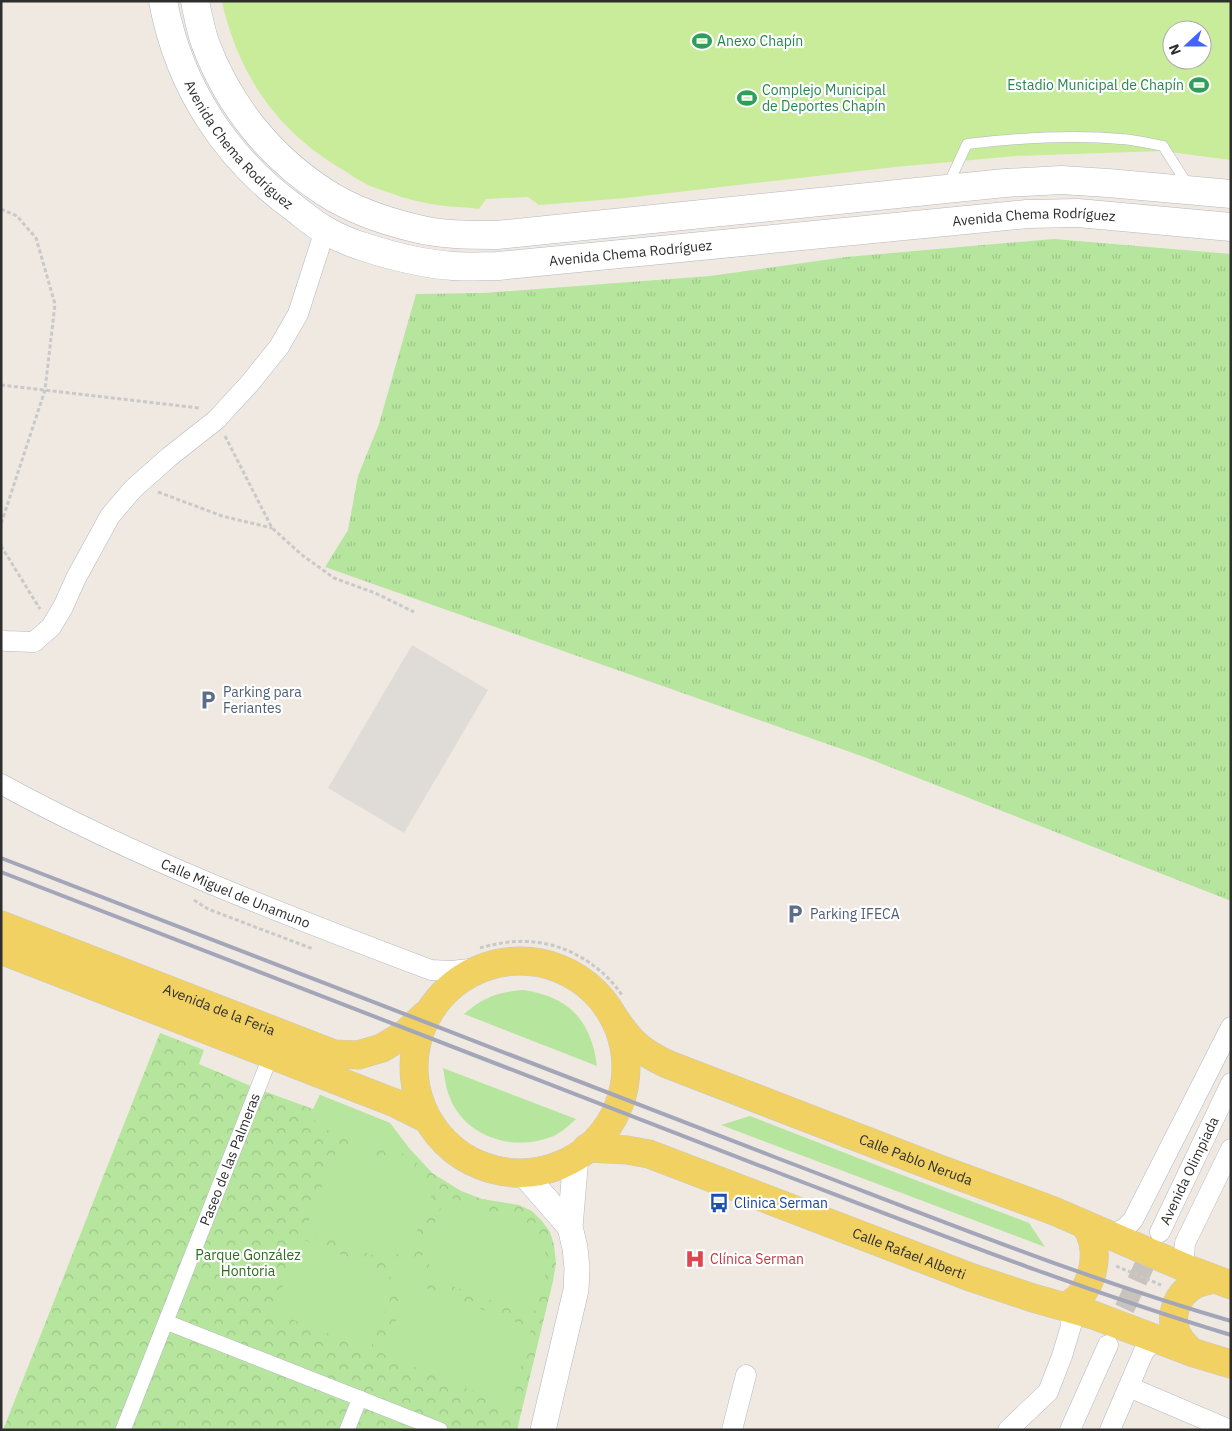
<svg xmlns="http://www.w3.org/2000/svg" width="1232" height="1431" viewBox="0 0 1232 1431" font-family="'IBM Plex Sans',sans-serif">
	<defs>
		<pattern id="grass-tufts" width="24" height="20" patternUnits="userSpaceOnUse" patternTransform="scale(1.25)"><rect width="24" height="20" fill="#b6e59e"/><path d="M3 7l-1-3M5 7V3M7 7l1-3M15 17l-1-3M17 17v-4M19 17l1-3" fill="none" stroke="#9dc588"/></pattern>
		<pattern id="park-crowns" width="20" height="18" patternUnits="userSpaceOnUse" patternTransform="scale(1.25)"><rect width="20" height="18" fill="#b6e59e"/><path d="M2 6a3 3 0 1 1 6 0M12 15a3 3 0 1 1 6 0" fill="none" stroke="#9dc588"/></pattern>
	</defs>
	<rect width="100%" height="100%" fill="#efe9e1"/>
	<path fill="url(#grass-tufts)" d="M1054 239 1231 254V901L867 758 325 567 348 530 358 476 379 424 416 294 484 293 710 276 846 257Z"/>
	<path fill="url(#park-crowns)" d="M160 1033 204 1050 199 1064 258 1089 313 1109 320 1095 390 1123 408 1147 432 1173 461 1191 482 1199 519 1205 532 1211 542 1221 550 1232 554 1245 556 1263 553 1281 517 1430H3Z"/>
	<path fill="#b6e59e" d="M524 990C569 997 591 1020 597 1066L464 1014C484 997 498 992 524 990Z
		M443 1068 576 1119C567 1127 559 1135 548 1138 511 1151 465 1136 450 1098 446 1089 445 1079 443 1068Z
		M320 1095 390 1123 408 1147 432 1173 404 1154 393 1150 373 1147 361 1143 322 1128C308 1118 314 1109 320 1095Z
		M750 1116 889 1170 1029 1223 1045 1247 721 1125Z
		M339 1144 365 1153 390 1158 402 1162 435 1187 409 1251C400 1252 393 1254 388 1261L305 1230Z
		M446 1195C456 1200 466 1206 478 1209 504 1217 530 1212 542 1242 544 1249 547 1257 547 1264 546 1278 537 1302 533 1316L430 1278C432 1268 429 1262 422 1256Z
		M301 1239 384 1271 386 1283 393 1292 370 1350 273 1312Z
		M390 1274a17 17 0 1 1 34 0a17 17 0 1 1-34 0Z
		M426 1288 531 1328 511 1407 383 1354 405 1298H413Z"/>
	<path fill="#c9ec9a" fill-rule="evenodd" d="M222 1H1231V160L1162 151 1016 156 895 167 626 198 539 205 528 197 486 199 479 209C465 207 451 207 437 205 415 202 388 193 368 185 360 181 352 176 345 171 290 139 252 95 231 34 228 23 224 13 222 1ZM1172 30H1202V60H1172Z"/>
	<path fill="#dfdcd8" d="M412 645 488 690 404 833 328 788Z"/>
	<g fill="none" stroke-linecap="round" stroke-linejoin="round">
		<path stroke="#c8c4bd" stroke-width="20" stroke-dasharray="20 10" stroke-linecap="butt" d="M1112 1336 1155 1242"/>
		<defs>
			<path id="service" d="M947 187 967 144C1018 138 1070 134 1121 139 1135 140 1149 143 1163 146L1189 187"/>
			<g id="pedestrian">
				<path d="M166 1322 440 1430"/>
				<path id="s1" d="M123 1430 271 1055"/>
				<path d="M347 1430 360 1398"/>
			</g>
			<g id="minor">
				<path d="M1 640 6 641 34 642 51 627 63 607 76 578 110 516 133 489 169 457 216 420 250 383 279 347 298 314 325 230"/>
				<path id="s2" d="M1 784C138 859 285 915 431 970L452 971 478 968"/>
				<path id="s3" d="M1160 1232 1231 1083"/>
				<path d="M1110 1235 1124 1229 1133 1220 1231 1027"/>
				<path d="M1188 1269 1184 1257 1185 1243 1231 1149"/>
				<path d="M1129 1387 1230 1430"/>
				<path d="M732 1430 746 1375"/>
				<path d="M1008 1430 1048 1392 1062 1356 1071 1326 1070 1316 1065 1307"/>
				<path d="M1070 1430 1108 1345"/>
				<path d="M1110 1430 1144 1351 1151 1344 1160 1340"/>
			</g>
			<path id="tertiary" d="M524 1174 570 1227
				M543 1430 576 1290 577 1268 575 1248 570 1227 576 1157"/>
			<g id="secondary">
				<path id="s4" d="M163 1C179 87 226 159 297 210 306 217 315 225 325 230 337 237 351 243 364 247 392 256 423 264 453 266 468 267 483 266 498 266L1027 214 1078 213 1231 227"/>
				<path d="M195 1C198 16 201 32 206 45 229 106 271 158 326 193 351 209 385 221 414 228 441 235 469 235 497 235L946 189 1005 183 1061 180 1108 183 1231 194"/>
			</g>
			<g id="primary">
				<path id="s5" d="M1 925 334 1054 358 1055 382 1048 405 1034 425 1015"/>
				<path d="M1 950 395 1103 427 1119"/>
				<circle cx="520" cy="1067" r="106"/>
				<path id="s6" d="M613 1016C630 1041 639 1051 667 1064L937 1168 1054 1211 1188 1269 1231 1285"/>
				<path id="s7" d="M587 1148 627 1150 649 1154 970 1277 1033 1298 1093 1315 1191 1352 1231 1364"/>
				<path d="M1065 1307C1069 1304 1074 1302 1078 1298 1091 1285 1097 1262 1093 1243 1092 1237 1088 1230 1086 1225"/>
				<path d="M1191 1352C1187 1347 1181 1342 1178 1336 1168 1318 1176 1295 1194 1285 1199 1282 1207 1281 1213 1279"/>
			</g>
		</defs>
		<use href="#service" stroke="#b4b7c1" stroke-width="11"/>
		<use href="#pedestrian" stroke="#b4b7c1" stroke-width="16"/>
		<use href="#minor" stroke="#b4b7c1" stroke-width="21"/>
		<use href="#tertiary" stroke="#b4b7c1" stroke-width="26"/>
		<use href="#secondary" stroke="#b4b7c1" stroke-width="29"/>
		<use href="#primary" stroke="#c9c9c9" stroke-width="29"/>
		<path stroke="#c9c9c9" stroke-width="3" stroke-dasharray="4 2.5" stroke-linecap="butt" d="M1 209 17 216 36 238 55 304 45 390 1 524
			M1 385 199 408
			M225 436 272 528 302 555 334 578 375 593 414 612
			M158 492 222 516 272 528
			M1 546 40 609
			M194 900 208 909 313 949
			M480 948C497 943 516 940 534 942 569 945 603 967 622 995
			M1116 1266 1161 1285"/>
		<use href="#service" stroke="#fff" stroke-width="10"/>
		<use href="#pedestrian" stroke="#fff" stroke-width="15"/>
		<use href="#minor" stroke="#fff" stroke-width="20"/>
		<use href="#tertiary" stroke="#fff" stroke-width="25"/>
		<use href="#secondary" stroke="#fff" stroke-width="28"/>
		<use href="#primary" stroke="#f2d163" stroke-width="28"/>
		<path stroke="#a3a6b8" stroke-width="4" d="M1 858C260 958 518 1060 777 1158 927 1215 1076 1276 1231 1321
			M1 872C258 972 514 1073 771 1170 923 1228 1075 1288 1231 1335"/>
	</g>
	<defs>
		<symbol id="stadium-bare" viewBox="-9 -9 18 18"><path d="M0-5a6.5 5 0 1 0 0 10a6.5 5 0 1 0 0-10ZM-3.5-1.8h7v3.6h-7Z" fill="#2e9e5b" stroke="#fff" stroke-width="2.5" paint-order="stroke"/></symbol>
		<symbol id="parking-bare" viewBox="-9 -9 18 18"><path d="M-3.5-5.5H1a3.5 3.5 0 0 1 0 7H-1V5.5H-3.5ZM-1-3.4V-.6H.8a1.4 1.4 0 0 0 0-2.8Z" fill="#5c6f8a" stroke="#fff" stroke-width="2.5" paint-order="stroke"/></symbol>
		<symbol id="bus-bare" viewBox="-9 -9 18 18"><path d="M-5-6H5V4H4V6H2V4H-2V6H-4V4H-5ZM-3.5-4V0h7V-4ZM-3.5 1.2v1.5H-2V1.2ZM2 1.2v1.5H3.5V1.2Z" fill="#1a4fb4" stroke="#fff" stroke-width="2.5" paint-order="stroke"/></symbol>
		<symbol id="hospital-bare" viewBox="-9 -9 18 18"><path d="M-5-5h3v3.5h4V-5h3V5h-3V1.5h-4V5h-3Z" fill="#e0444e" stroke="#fff" stroke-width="2.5" paint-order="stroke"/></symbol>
	</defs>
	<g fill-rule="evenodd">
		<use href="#stadium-bare" x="688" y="27" width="28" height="28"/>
		<use href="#stadium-bare" x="1185" y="71" width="28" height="28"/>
		<use href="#stadium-bare" x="733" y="84" width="28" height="28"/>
		<use href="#parking-bare" x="194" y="686" width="28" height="28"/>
		<use href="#parking-bare" x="781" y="900" width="28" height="28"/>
		<use href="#bus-bare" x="705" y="1189" width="28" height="28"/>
		<use href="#hospital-bare" x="681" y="1245" width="28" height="28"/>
	</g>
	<g text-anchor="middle" stroke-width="4.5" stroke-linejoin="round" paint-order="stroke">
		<g font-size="14" fill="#27864d" stroke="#fff" text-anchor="start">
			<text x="717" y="46">Anexo Chapín</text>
			<text x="1184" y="90" text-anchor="end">Estadio Municipal de Chapín</text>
			<text x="762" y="95">Complejo Municipal<tspan x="762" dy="16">de Deportes Chapín</tspan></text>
		</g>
		<g font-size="14" fill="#2e2e2e" stroke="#fff">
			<text dy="5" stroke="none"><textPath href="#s4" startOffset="166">Avenida Chema Rodríguez</textPath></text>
			<text dy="5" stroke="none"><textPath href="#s4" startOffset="1006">Avenida Chema Rodríguez</textPath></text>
			<text dy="5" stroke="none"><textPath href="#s4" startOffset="601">Avenida Chema Rodríguez</textPath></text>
			<text dy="5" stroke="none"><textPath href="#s2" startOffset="259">Calle Miguel de Unamuno</textPath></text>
			<text dy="5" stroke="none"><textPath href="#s5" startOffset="234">Avenida de la Feria</textPath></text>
			<text dy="5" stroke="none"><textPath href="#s1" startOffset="291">Paseo de las Palmeras</textPath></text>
			<text dy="5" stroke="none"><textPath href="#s6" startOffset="340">Calle Pablo Neruda</textPath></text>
			<text dy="5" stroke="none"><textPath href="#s3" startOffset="68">Avenida Olimpiada</textPath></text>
			<text dy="5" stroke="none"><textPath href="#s7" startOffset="341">Calle Rafael Alberti</textPath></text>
		</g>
		<g font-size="14" fill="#4e5e75" stroke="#fff" text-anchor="start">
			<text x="223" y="697">Parking para<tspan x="223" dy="16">Feriantes</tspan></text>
			<text x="810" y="919">Parking IFECA</text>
		</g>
		<g font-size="14" fill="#164399" stroke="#fff" text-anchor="start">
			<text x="734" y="1208">Clinica Serman</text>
		</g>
		<g font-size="14" fill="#2c6e1b" stroke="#fff">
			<text x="248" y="1260">Parque González<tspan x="248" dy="16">Hontoria</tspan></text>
		</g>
		<g font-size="14" fill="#be3a42" stroke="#fff" text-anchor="start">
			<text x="710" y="1264">Clínica Serman</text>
		</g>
	</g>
	<rect width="1232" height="1431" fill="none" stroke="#2e2e2e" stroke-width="5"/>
	<g transform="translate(1187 45) rotate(249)"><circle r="24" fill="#ffffff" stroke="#ababab"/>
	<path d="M0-4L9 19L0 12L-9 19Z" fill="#4264fb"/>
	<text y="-8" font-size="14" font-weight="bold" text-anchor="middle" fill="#2e2e2e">N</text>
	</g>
</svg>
